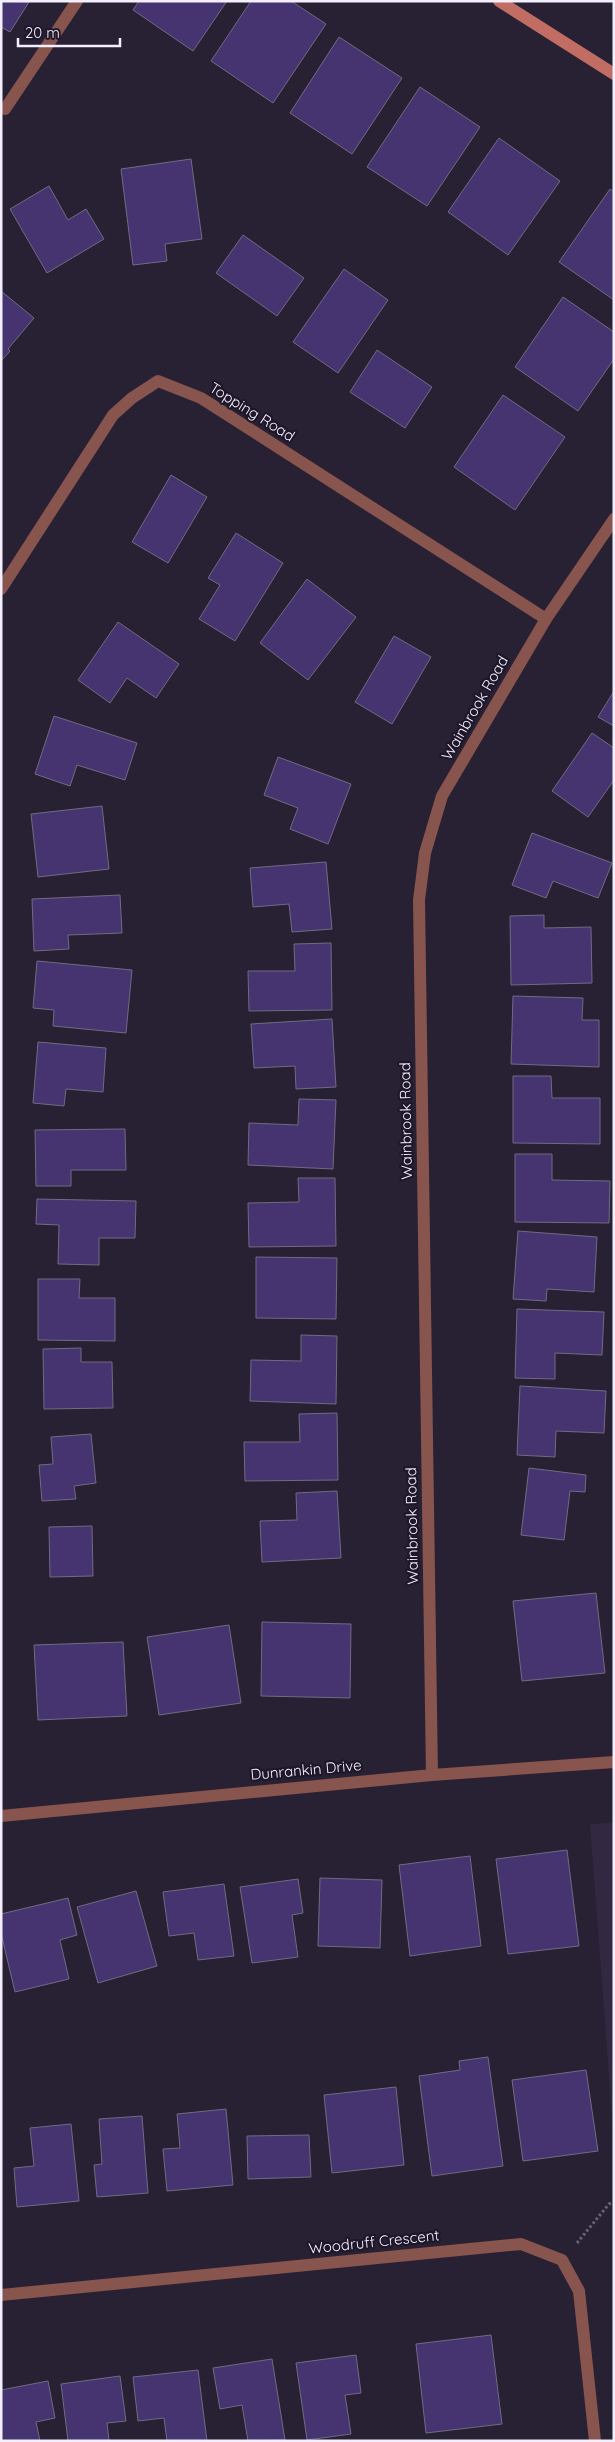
<svg xmlns="http://www.w3.org/2000/svg" width="615" height="2442" viewBox="0 0 615 2442" font-family="Quicksand,sans-serif">
	<rect width="100%" height="100%" fill="#282033"/>
	<path fill="#322841" d="M614 1823V2143L590 1824Z"/>
	<path fill="#463470" stroke="#706b83" d="M1 1 29 2 10 32 1 27Z
		M139 1H227L193 51 133 10Z
		M251 1H291L326 24 273 103 211 61Z
		M339 37 402 78 352 154 290 113Z
		M420 87 480 127 427 206 367 167Z
		M499 138 560 181 508 255 448 212Z
		M191 159 202 239 165 244 167 261 133 265 121 169Z
		M49 186 68 220 86 209 104 239 47 273 10 209Z
		M610 189 614 192V300L559 262Z
		M243 235 304 278 277 316 216 273Z
		M344 269 388 300 338 373 293 342Z
		M1 291 34 318 8 349 10 351 1 361Z
		M563 297 614 332V359L578 411 515 367Z
		M377 350 432 387 405 428 350 392Z
		M503 395 565 437 515 510 454 467Z
		M171 475 207 497 168 563 132 542Z
		M236 533 283 563 235 641 199 619 220 585 208 578Z
		M307 579 356 617 308 680 260 643Z
		M118 622 179 664 156 698 127 678 110 703 78 680Z
		M394 636 431 657 392 724 355 702Z
		M614 691V726L598 717Z
		M54 716 137 743 125 780 77 765 70 786 35 774Z
		M592 733 614 748V780L588 817 552 791Z
		M278 757 351 784 328 844 290 829 298 808 264 795Z
		M102 806 109 869 38 877 31 814Z
		M532 833 612 863 598 898 553 881 546 898 512 885Z
		M326 862 332 929 292 932 289 904 253 907 250 868Z
		M120 895 122 933 68 935 69 949 34 951 32 899Z
		M544 915V928L591 927 592 983 511 985 510 916Z
		M331 943 332 1010 249 1011 248 971H295L294 944Z
		M37 961 132 970 126 1033 53 1026 54 1010 33 1008Z
		M513 996 583 998 582 1020H599V1067L511 1064Z
		M332 1019 336 1087 296 1089 295 1066 254 1068 251 1024Z
		M38 1042 106 1048 103 1092 66 1089 64 1106 33 1103Z
		M513 1076H551L552 1098H600V1144L513 1143Z
		M299 1099 336 1100 333 1169 248 1165 249 1123 298 1125Z
		M125 1129 126 1170H71V1186H36L35 1130Z
		M515 1154H552V1180L610 1181 609 1223 515 1222Z
		M298 1178H335L336 1246 249 1247 248 1203 299 1202Z
		M37 1199 136 1201 135 1238H99V1265L58 1264 59 1225 36 1224Z
		M518 1231 597 1237 594 1292 547 1289 546 1301 513 1299Z
		M256 1257 337 1258 336 1319 256 1318Z
		M38 1279H80L79 1298H115V1341L38 1340Z
		M517 1309 604 1312 602 1355 555 1353V1379L515 1378Z
		M301 1335 337 1336 336 1404 250 1401 251 1360 301 1361Z
		M81 1348V1362H112L113 1408 44 1409 43 1349Z
		M520 1386 606 1391 604 1433 556 1431 555 1457 517 1455Z
		M337 1413 338 1480 245 1481 244 1442H300L299 1414Z
		M91 1434 96 1483 74 1486 76 1499 42 1501 39 1465 53 1464 51 1437Z
		M529 1468 586 1475 585 1492 570 1491 564 1540 521 1535Z
		M337 1491 341 1558 262 1562 260 1521 297 1520 296 1493Z
		M92 1526 93 1576 50 1577 49 1527Z
		M596 1593 605 1673 522 1681 513 1601Z
		M262 1622 351 1624 350 1698 261 1696Z
		M229 1625 241 1703 159 1715 147 1637Z
		M123 1642 127 1716 38 1720 34 1645Z
		M567 1850 579 1946 508 1954 496 1859Z
		M470 1856 481 1946 410 1956 399 1865Z
		M320 1878 382 1880 380 1948 318 1946Z
		M298 1879 303 1913 292 1915 298 1957 252 1963 240 1887Z
		M224 1884 234 1956 198 1960 194 1933 169 1936 163 1892Z
		M136 1891 157 1966 98 1983 77 1907Z
		M68 1898 77 1935 60 1940 69 1979 15 1992 1 1933V1914Z
		M488 2057 503 2166 432 2176 419 2076 460 2070 459 2061Z
		M586 2070 598 2151 523 2161 512 2080Z
		M396 2087 404 2165 332 2173 324 2095Z
		M226 2109 233 2185 167 2191 163 2149 180 2148 177 2114Z
		M142 2116 148 2193 97 2197 94 2165 102 2164 99 2119Z
		M71 2124 79 2201 17 2207 14 2168 34 2166 30 2128Z
		M309 2135 311 2177 248 2179 247 2136Z
		M491 2335 502 2424 426 2433 416 2344Z
		M356 2355 361 2393 345 2395 351 2434 307 2440 296 2363Z
		M272 2359 285 2440 248 2441 242 2405 220 2409 213 2368Z
		M198 2370 207 2441H167L164 2418 138 2421 133 2377Z
		M120 2376 126 2421 107 2423 109 2441H68L61 2384Z
		M48 2381 55 2418 36 2422 40 2441H1V2390Z"/>
	<g fill="none" stroke-linecap="round" stroke-linejoin="round">
		<path stroke="#6a6374" stroke-width="3" stroke-dasharray="2.5 2.5" stroke-linecap="butt" d="M577 2243 609 2204 614 2202"/>
		<path stroke="#88544e" stroke-width="12" d="M5 109 77 1"/>
		<path stroke="#88544e" stroke-width="12" d="M1 589 113 415 132 398 158 381 201 398 546 619
			M432 1775 419 900 425 853 442 796 546 619 614 519
			M1 1816 432 1775 614 1762
			M1 2295 521 2244 562 2260 579 2291 595 2441"/>
		<path stroke="#c16d64" stroke-width="12" d="M499 1 614 74"/>
	</g>
	<g text-anchor="middle" stroke-width="4.5" stroke-linejoin="round" paint-order="stroke">
		<g font-size="15" fill="#f4effd" stroke="#1e1729">
			<text transform="translate(252 412) rotate(32)" y="5">Topping Road</text>
			<text transform="translate(475 708) rotate(-60)" y="5">Wainbrook Road</text>
			<text transform="translate(406 1121) rotate(-91)" y="5">Wainbrook Road</text>
			<text transform="translate(412 1526) rotate(-91)" y="5">Wainbrook Road</text>
			<text transform="translate(306 1770) rotate(-5)" y="5">Dunrankin Drive</text>
			<text transform="translate(374 2242) rotate(-6)" y="5">Woodruff Crescent</text>
		</g>
	</g>
	<rect width="615" height="2442" fill="none" stroke="#f4effd" stroke-width="5"/>
	<path d="M18 38v8h102v-8" fill="none" stroke="#f4effd" stroke-width="2.5"/>
	<text x="25" y="38" font-size="15" fill="#f4effd" stroke="#1e1729" stroke-width="4" paint-order="stroke">20 m</text>
</svg>
